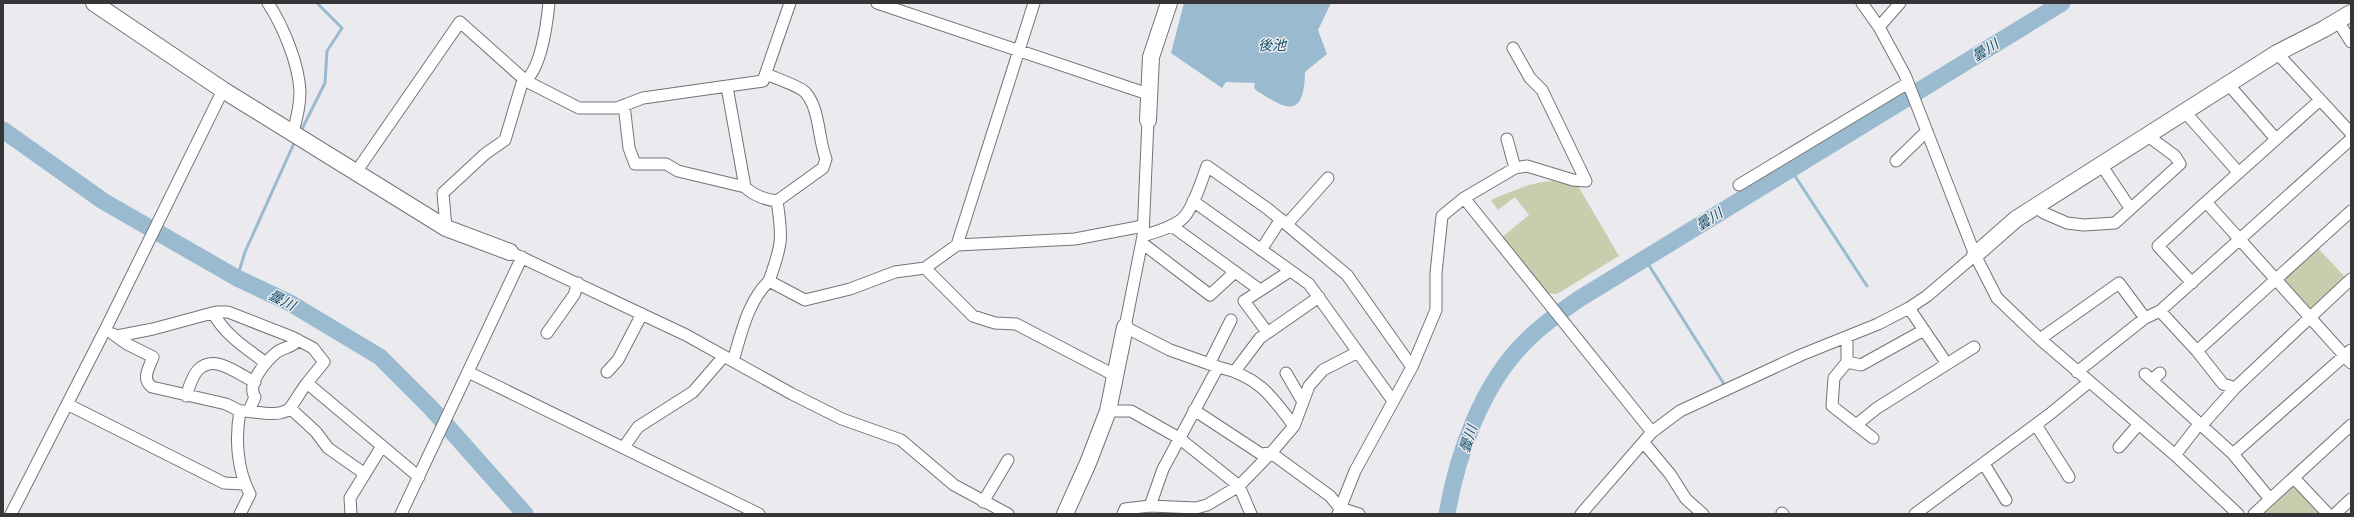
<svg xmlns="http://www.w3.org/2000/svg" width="2354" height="517" viewBox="0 0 2354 517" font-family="'PT Sans','Noto Sans JP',sans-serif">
	<rect width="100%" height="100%" fill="#ebebef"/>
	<path fill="#c8cead" d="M1552 181 1578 186 1619 256 1557 294 1545 293 1501 238 1529 215 1515 197 1498 210 1491 200C1511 192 1530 182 1552 181Z
		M2317 247 2346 278 2312 311 2283 280Z
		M2294 486 2321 514H2264Z"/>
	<path fill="#99bacf" d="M1184 3H1331L1318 30 1327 54 1305 72C1304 119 1287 110 1257 91L1254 88 1255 83 1226 82 1222 88 1171 53Z"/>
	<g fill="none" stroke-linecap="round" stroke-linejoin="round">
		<path stroke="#99bacf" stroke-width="3" d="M300 133 325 83 327 51 342 28 317 3
			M1791 170 1867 286
			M1645 259 1724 384
			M237 278 245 252 295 141"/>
		<path stroke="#99bacf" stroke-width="17" d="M3 130 103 201 237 278 290 303 380 357 431 408 525 514
			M1447 514C1457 455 1482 384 1526 341 1542 325 1560 312 1579 299L2062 3"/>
		<defs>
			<path id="street" d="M268 3C283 26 299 64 300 92 300 106 297 118 293 132
				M877 3 1148 94
				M1862 3 1879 27 1905 75 1975 255 1997 298 2040 339 2175 455 2238 514
				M2338 21 2351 42
				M1879 27 1900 3
				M2277 53 2351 133
				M2229 85 2275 138
				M727 87 745 187
				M2320 100 2206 202 2351 363
				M624 105 629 148 635 164H666L678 171 745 187C753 195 766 200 777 201L823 168 826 159C818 139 820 108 805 92 799 86 775 78 766 74
				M2185 112 2238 172
				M1148 120 1143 236 1125 327 1170 350 1218 367 1163 469 1150 506
				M1507 139 1515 168
				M1896 161 1927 131
				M2102 166 2130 208
				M356 172 460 22 526 81 579 108H617L643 98 763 81 790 3
				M1739 185 1908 83
				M1464 198 1652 432
				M1193 201 1309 284 1393 401
				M2036 207 2044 213 2067 223 2084 225 2115 223 2180 164 2175 156 2148 136
				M1287 224 1328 178
				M1172 226 1260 290
				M446 228 443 193 485 154 505 140 522 83C541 73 547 23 549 3
				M1143 236C1156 232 1170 228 1181 220 1192 212 1202 180 1207 166L1268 209 1347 275 1412 367
				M1142 243 1210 295 1235 272
				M957 245 1034 3
				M1261 250 1281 219
				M510 252 686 335 792 394 842 419 901 440 954 485 1008 514
				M925 268 973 316 995 323 1016 324 1114 375
				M769 281C782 245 783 239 777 201
				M2192 283 2158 246 2206 202
				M1909 308 1947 364
				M2160 311 2197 351 2223 384 2235 388
				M213 313C226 336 246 348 266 363
				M1267 332 1244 301 1290 271
				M547 333 574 295 578 283
				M113 334 127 344 153 357C149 368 141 379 152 387L226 404 240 411C235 438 237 470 250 494L240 514
				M117 336 153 329 216 312H228L292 337 313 348 324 362 307 383 419 477
				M1847 337V362L1834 378 1832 406 1873 438
				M2040 339 2119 283 2145 318
				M2197 351 2351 211
				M733 361C741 334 748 301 769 281L805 300 850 289 895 272 925 268 957 245 1075 239 1143 226
				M1847 362 1861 365 1924 330
				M1209 364 1231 320
				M1218 367C1258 376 1271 395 1294 426
				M1235 371 1260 338 1319 297
				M468 372 759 514
				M607 372 618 360 642 314
				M2077 372 2145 318 2160 311 2351 139
				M1286 373 1303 402
				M2145 374 2233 454 2270 499
				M2152 380 2160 373
				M186 396C189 388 192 376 198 370 215 353 237 374 255 382
				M67 404 224 483 244 484
				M290 408 316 432 328 448 365 474
				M1194 410 1261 454 1271 453 1330 496 1340 508 1359 514
				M242 411C256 411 277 418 289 409 294 404 301 390 307 383
				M249 411 255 397C246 384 266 361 277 352 284 347 292 348 298 340
				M1108 411H1131L1179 438 1239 486 1251 514
				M1856 425 1877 408 1974 347
				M2036 425 2069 477
				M1644 443 1670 474 1686 499 1703 514
				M624 447 638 427 693 392 724 356
				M2119 447 2139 424
				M2233 454 2351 350
				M2175 455 2196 428 2202 425 2235 388 2351 279
				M1984 464 2006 500
				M2294 478 2328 514
				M983 502 1008 460
				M1782 513 1783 514
				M11 514 106 328 223 90
				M351 514 350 498 382 446
				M401 514 522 257
				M1123 514 1125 509 1150 506 1196 508 1207 505 1239 486 1271 453 1294 426 1309 386 1323 370 1358 352
				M1338 514 1355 471 1412 367 1436 310V273L1442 216 1464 198 1515 168 1527 166 1573 180 1586 181 1542 90 1530 78 1513 48
				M1581 514 1652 432 1680 411 1801 355 1878 324 1909 308 1927 296 1975 255
				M1915 514 2050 414 2089 382
				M2254 514 2351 425
				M2335 514 2351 499"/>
			<path id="secondary" d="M94 3 223 90 446 228 510 252
				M1148 120 1151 57 1169 3
				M1975 255 2016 219 2277 53 2324 29 2351 13
				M1065 514 1088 463 1108 411 1125 327"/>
		</defs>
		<use href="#street" stroke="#737477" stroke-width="13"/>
		<use href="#secondary" stroke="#737477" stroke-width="18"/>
		<use href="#street" stroke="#fff" stroke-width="11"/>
		<use href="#secondary" stroke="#fff" stroke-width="16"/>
	</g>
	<g text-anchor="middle" stroke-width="3" stroke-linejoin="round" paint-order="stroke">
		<g font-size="14" font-style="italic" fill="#124c6a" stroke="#ebebef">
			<text x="1272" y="50">後池</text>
			<text transform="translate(1985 50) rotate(-32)" y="5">曇川</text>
			<text transform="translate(1709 219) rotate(-32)" y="5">曇川</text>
			<text transform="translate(282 300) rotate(27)" y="5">曇川</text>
			<text transform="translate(1468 439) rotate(-72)" y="5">曇川</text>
		</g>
	</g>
	<rect width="2354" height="517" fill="none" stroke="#353537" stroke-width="8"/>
</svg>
